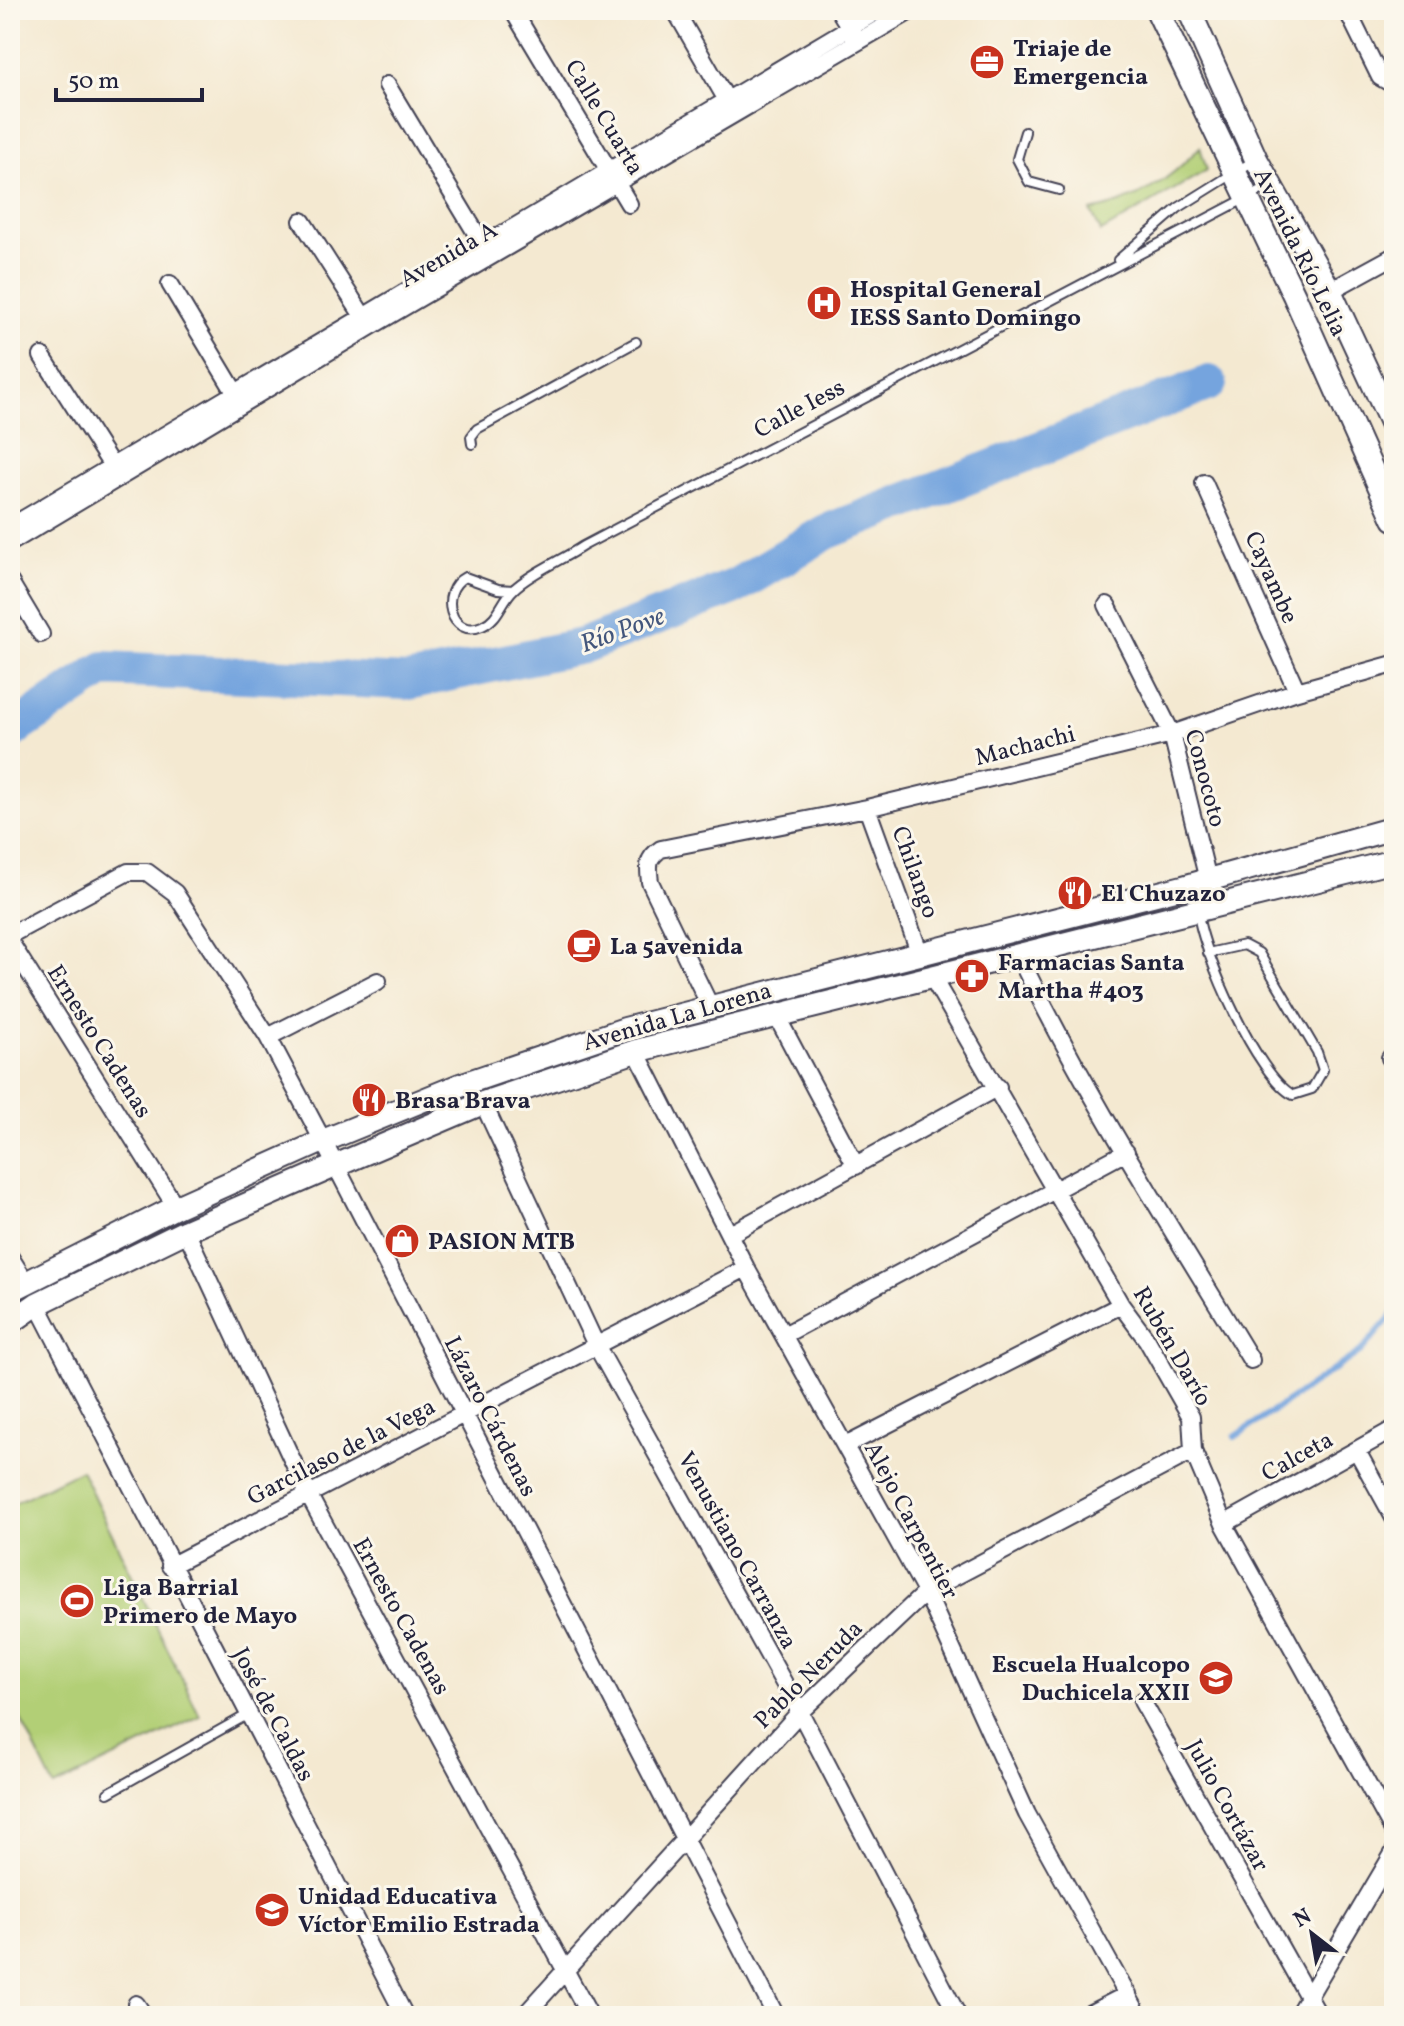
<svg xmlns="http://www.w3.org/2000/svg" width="1404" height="2026" viewBox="0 0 1404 2026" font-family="Vollkorn,serif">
	<rect width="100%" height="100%" fill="#fbf7ec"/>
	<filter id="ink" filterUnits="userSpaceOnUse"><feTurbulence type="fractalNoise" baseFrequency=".0125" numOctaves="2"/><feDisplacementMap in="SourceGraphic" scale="16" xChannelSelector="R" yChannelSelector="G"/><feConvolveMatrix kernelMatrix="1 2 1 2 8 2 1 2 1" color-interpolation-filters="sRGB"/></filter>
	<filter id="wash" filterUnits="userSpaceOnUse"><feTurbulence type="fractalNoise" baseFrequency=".006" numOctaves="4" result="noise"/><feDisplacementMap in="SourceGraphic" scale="32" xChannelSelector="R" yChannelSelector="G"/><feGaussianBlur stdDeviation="1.8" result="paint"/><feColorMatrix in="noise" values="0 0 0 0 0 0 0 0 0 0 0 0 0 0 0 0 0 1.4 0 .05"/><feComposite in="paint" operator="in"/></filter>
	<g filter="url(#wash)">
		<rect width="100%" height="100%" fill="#f4e9d1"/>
		<path fill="#b2cf76" stroke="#6a7858" stroke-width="2" d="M1200 147 1207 170 1101 232 1091 211C1137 201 1168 182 1200 147Z
			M81 1470 200 1716 54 1787 10 1697V1505Z"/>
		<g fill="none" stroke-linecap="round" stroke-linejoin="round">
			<path stroke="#75a4de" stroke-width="6" d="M1235 1437 1361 1351 1394 1313"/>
			<path stroke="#75a4de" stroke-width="36" d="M10 732 104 669 408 682 582 646 736 586 826 532 1209 383"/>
		</g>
	</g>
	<g filter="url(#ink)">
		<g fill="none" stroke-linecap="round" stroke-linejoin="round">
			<defs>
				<path id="lane" d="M1025 132 1017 159 1029 182 1059 190
					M1118 260 1178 208 1255 160
					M472 444 471 437 477 429 636 342
					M513 590 498 589 465 577C438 591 450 640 482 626 499 619 501 601 514 589 532 572 562 560 583 546L1269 186
					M1198 913C1203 954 1257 1076 1293 1095L1312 1089 1323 1070 1317 1052 1259 953 1244 945 1208 953
					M108 1793 247 1715"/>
				<path id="street" d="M675 10 732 109
					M839 10 855 36
					M1347 10 1380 77 1394 85
					M515 14 629 204
					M387 85 488 253
					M302 221 368 324
					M170 284 239 399
					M1330 291 1394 256
					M42 356 116 472
					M1204 483 1297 691
					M10 527 879 10
					M10 543 370 327 912 10
					M10 582 41 634
					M1107 605 1172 734 1208 880
					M867 808 920 954
					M10 935 128 872H147L175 893 268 1037 323 1141 776 2016
					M10 942 176 1207
					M1019 956C1086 1096 1171 1227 1251 1360
					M932 977 1121 1305 1147 1340 1191 1417 1193 1451 1224 1524 1394 1832
					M710 1006 650 882C648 866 647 858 661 849L867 808 1172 734 1297 691 1394 664
					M776 1015 856 1166
					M268 1037 378 981
					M636 1051 746 1268 926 1592 1027 1814 1139 2016
					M1390 1058 1394 1056
					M483 1103 596 1345 800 1712 958 2016
					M186 1231 308 1494 590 2016
					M730 1234 998 1087
					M10 1257 25 1281
					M37 1304 405 2016
					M784 1335 1126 1152
					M845 1446 1121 1305
					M1357 1451 1394 1518
					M1224 1524 1394 1429
					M170 1566 746 1268
					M1142 1701 1319 2016
					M136 2004 144 2016
					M524 2016 800 1712 926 1592 1193 1451
					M1085 2016 1128 1994
					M1297 2016 1394 1852"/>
				<path id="secondary" d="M1157 10 1294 295 1394 519
					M1189 10 1256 159 1330 291 1394 429
					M10 1291 176 1207 323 1141 460 1085 625 1029 1183 887 1394 828
					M10 1323 37 1304 186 1231 335 1166 483 1103 636 1051 1394 861"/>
			</defs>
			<use href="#lane" stroke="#424052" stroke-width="12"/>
			<use href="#street" stroke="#424052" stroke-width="20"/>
			<use href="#secondary" stroke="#424052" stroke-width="26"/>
			<use href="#lane" stroke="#fff" stroke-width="8"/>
			<use href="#street" stroke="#fff" stroke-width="16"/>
			<use href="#secondary" stroke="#fff" stroke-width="22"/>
		</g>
	</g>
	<defs>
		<symbol id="office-disc" viewBox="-11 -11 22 22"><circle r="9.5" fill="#c8321e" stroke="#fbf7ec"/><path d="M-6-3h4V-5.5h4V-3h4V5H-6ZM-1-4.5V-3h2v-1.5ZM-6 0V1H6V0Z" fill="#fff"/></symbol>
		<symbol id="hospital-disc" viewBox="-11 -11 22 22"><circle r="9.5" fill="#c8321e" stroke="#fbf7ec"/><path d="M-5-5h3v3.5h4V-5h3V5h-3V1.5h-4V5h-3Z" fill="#fff"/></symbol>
		<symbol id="restaurant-disc" viewBox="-11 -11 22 22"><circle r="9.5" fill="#c8321e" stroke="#fbf7ec"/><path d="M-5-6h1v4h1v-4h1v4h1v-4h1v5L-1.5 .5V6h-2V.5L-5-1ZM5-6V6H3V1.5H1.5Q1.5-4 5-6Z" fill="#fff"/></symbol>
		<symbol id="cafe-disc" viewBox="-11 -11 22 22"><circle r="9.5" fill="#c8321e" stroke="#fbf7ec"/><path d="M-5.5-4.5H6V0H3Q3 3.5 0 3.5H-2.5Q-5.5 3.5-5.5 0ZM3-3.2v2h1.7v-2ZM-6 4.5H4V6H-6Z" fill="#fff"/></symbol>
		<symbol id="pharmacy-disc" viewBox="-11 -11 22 22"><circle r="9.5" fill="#c8321e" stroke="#fbf7ec"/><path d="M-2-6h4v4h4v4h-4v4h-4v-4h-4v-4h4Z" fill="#fff"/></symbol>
		<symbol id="shop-disc" viewBox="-11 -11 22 22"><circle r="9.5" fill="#c8321e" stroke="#fbf7ec"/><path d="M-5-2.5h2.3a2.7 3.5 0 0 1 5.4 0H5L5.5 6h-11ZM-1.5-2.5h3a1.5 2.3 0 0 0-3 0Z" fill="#fff"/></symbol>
		<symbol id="stadium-disc" viewBox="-11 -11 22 22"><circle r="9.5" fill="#c8321e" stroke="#fbf7ec"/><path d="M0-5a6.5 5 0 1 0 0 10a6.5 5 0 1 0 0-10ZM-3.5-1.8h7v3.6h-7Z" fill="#fff"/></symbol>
		<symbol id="school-disc" viewBox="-11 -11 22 22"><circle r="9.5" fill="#c8321e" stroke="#fbf7ec"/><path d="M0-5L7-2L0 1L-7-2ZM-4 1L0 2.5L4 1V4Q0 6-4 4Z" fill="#fff"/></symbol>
	</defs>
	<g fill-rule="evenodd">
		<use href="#office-disc" x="967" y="42" width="40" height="40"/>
		<use href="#hospital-disc" x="804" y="283" width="40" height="40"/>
		<use href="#restaurant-disc" x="1055" y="873" width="40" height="40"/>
		<use href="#cafe-disc" x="564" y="926" width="40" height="40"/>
		<use href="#pharmacy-disc" x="952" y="956" width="40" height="40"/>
		<use href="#restaurant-disc" x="349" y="1080" width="40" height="40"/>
		<use href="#shop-disc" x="382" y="1221" width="40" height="40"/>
		<use href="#stadium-disc" x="57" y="1581" width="40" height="40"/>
		<use href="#school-disc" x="1196" y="1658" width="40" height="40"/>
		<use href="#school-disc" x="252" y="1890" width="40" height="40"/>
	</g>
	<g text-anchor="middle" stroke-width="6" stroke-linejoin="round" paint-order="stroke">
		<g font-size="24" font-weight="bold" fill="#22223b" stroke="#fbf7ec" text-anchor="start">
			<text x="1013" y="56">Triaje de<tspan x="1013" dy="28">Emergencia</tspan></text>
			<text x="850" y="297">Hospital General<tspan x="850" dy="28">IESS Santo Domingo</tspan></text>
			<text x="1101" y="901">El Chuzazo</text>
			<text x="610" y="954">La 5avenida</text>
			<text x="998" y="970">Farmacias Santa<tspan x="998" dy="28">Martha #403</tspan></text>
			<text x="395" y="1108">Brasa Brava</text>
			<text x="428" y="1249">PASION MTB</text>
			<text x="103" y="1595">Liga Barrial<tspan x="103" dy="28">Primero de Mayo</tspan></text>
			<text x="1190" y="1672" text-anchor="end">Escuela Hualcopo<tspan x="1190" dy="28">Duchicela XXII</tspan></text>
			<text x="298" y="1904">Unidad Educativa<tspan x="298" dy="28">Víctor Emilio Estrada</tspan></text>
		</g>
		<g font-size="24" fill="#22223b" stroke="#fbf7ec">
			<text transform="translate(605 117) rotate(59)" y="8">Calle Cuarta</text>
			<text transform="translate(1301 252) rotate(64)" y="8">Avenida Río Lelia</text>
			<text transform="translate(448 254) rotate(-30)" y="8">Avenida A</text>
			<text transform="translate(799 408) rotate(-28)" y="8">Calle Iess</text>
			<text transform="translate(1272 577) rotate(66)" y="8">Cayambe</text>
			<text transform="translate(1025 745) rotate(-14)" y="8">Machachi</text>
			<text transform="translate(1206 778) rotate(75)" y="8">Conocoto</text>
			<text transform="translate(916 872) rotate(70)" y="8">Chilango</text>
			<text transform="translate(677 1016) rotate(-16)" y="8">Avenida La Lorena</text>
			<text transform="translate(100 1041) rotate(58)" y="8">Ernesto Cadenas</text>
			<text transform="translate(1173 1346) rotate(60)" y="8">Rubén Darío</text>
			<text transform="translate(491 1416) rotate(63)" y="8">Lázaro Cárdenas</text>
			<text transform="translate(341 1451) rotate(-27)" y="8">Garcilaso de la Vega</text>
			<text transform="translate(1297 1456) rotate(-29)" y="8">Calceta</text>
			<text transform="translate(912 1520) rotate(62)" y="8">Alejo Carpentier</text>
			<text transform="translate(738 1550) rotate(61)" y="8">Venustiano Carranza</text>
			<text transform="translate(402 1616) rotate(61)" y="8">Ernesto Cadenas</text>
			<text transform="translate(808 1674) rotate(-45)" y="8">Pablo Neruda</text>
			<text transform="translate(274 1714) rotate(62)" y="8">José de Caldas</text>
			<text transform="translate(1228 1805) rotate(61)" y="8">Julio Cortázar</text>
		</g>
		<g font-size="26" font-style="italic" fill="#43567c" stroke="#fbf7ec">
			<text transform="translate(622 629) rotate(-20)" y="9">Río Pove</text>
		</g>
	</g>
	<rect width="1404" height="2026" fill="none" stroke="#fbf7ec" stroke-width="40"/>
	<g transform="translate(1312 1934) rotate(329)" stroke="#fbf7ec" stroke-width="6" paint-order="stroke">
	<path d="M0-6L14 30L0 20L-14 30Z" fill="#22223b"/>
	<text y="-12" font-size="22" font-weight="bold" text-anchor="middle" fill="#22223b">N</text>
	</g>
	<path d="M56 88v12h146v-12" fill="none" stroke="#22223b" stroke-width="4"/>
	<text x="68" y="88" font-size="24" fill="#22223b" stroke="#fbf7ec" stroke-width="6" paint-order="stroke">50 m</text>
</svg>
